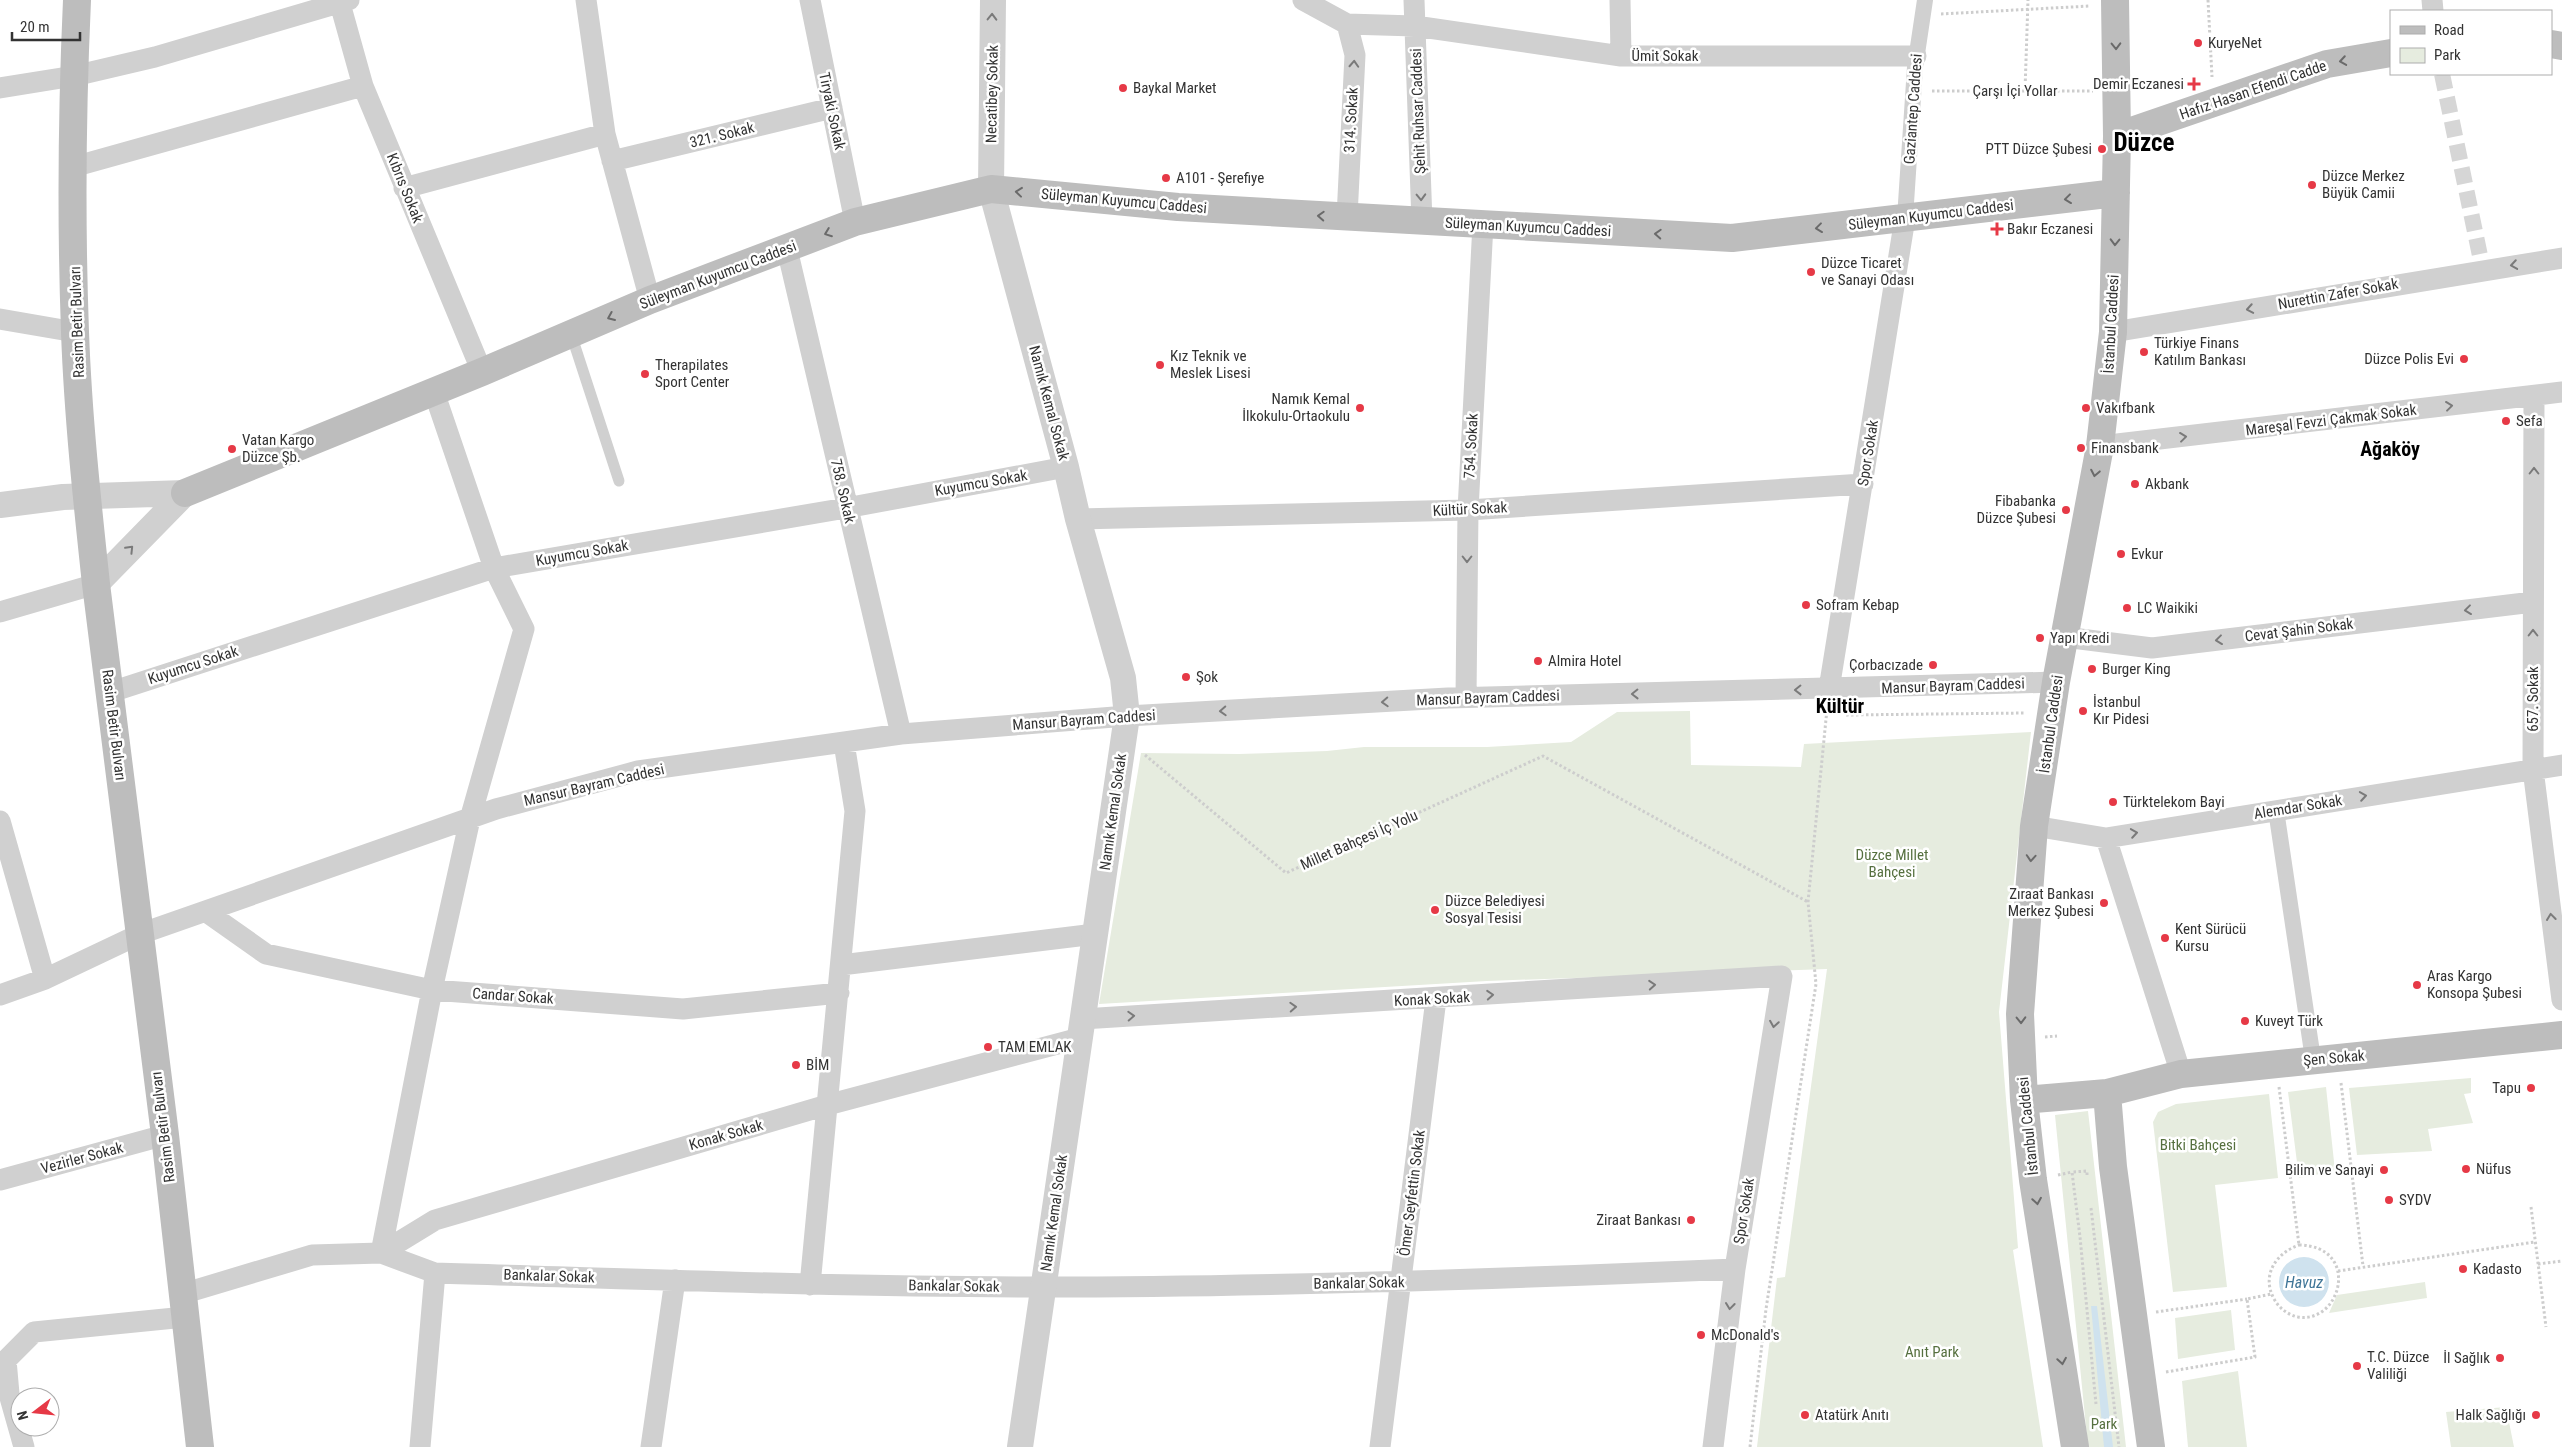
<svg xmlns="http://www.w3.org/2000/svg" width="2562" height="1447" viewBox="0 0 2562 1447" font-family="'Roboto Condensed',sans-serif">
	<rect width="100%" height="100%" fill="#fff"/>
	<path fill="#e6ecdf" d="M1690 711 1691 765 1801 767 1804 744 2031 732 1999 1012 2018 1248 2013 1250 2043 1447H1757L1777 1278 1785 1277 1827 969 1487 981 1099 1004 1141 753 1239 754 1327 751 1364 747H1487L1571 742 1617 712Z
		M2471 1078V1093L2464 1094 2473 1123 2428 1129 2432 1151 2357 1155 2349 1088Z
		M2326 1087 2335 1171 2299 1178 2288 1092Z
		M2269 1094 2278 1178 2215 1185 2227 1287 2173 1292 2153 1122 2158 1112 2176 1104Z
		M2088 1111 2126 1447H2088L2055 1115Z
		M2425 1282 2427 1298 2329 1313 2337 1295Z
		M2231 1310 2235 1350 2178 1359 2175 1318Z
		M2238 1371 2247 1447H2188L2182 1381Z
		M2506 1407 2514 1447H2451L2446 1412Z"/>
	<path fill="#cfe2ee" d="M2279 1282a25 25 0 1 1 50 0a25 25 0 1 1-50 0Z
		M2091 1306H2097L2113 1447H2104Z"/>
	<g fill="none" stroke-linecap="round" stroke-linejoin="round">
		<path stroke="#d6d6d6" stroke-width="16" stroke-dasharray="16 8" stroke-linecap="butt" d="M2442 74 2483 270"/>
		<path stroke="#cdcdcd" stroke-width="3" stroke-dasharray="2.5 2.5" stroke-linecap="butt" d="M2208 0 2212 77
			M1941 14 2090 6
			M1932 91H2093
			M2025 91 2028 0
			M1846 715 2026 713
			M1145 755 1286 873 1543 756 1808 902
			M2045 1037 2057 1036
			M2341 1083 2363 1266
			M2279 1087 2299 1245
			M2058 1175 2072 1172
			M2087 1175V1171L2072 1172 2080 1237 2096 1404
			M2531 1207 2546 1327
			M2091 1208 2119 1447
			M2299 1245C2361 1246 2342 1324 2298 1317 2288 1315 2279 1308 2274 1299 2261 1275 2276 1253 2299 1245Z
			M2538 1264 2562 1261
			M2338 1271 2535 1242
			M2156 1312 2247 1299
			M2166 1372 2255 1357 2247 1299 2271 1294
			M1750 1447 1766 1309 1816 984 1808 902 1827 709"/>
		<path stroke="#d0d0d0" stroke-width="11" d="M571 334 619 481"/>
		<path stroke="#d0d0d0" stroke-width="16" d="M1905 218 1915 67 1925 0
			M2276 810 2313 1059"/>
		<path stroke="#d0d0d0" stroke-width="21" d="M339 0 363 86 482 372
			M586 0 605 134 650 300
			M810 0 855 222
			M1303 0 1347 24 1415 26 1621 56H1916
			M1414 0 1422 222
			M1620 0 1621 56
			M2432 0 2433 11
			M0 88 74 76 155 57 349 0
			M612 161 832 108
			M73 167 363 86
			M404 188 605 134
			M1347 217 1355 55 1347 24
			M787 249 901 734
			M0 319 75 332
			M2113 332 2562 258
			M2534 396 2533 769 2562 1000
			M2100 446 2562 392
			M1078 519 1468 510 1863 484
			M0 612 96 584
			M2064 637 2152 648 2533 602
			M1829 689 1905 218
			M111 692 494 568 846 508 1066 467
			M1466 697 1468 510 1483 224
			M0 821 45 979
			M2034 826 2106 838 2562 765
			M2106 838 2181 1074
			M205 911 266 954 432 990 683 1009 839 993
			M841 965 1095 934
			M0 995 45 979 140 934 496 809 638 771 901 734 1127 716 1448 698 2056 682
			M1082 1019 1782 976 1735 1269 1713 1447
			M0 1180 165 1135
			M381 1253 432 990 470 819 524 629 494 568 434 392
			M381 1253 435 1220 827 1105 1080 1038
			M810 1285 855 811 844 743
			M182 1294 312 1255 381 1253 435 1273C638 1279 840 1287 1043 1287 1274 1287 1504 1279 1735 1269
			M24 1447 9 1394 6 1360 34 1332 185 1317
			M420 1447 435 1273
			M651 1447 675 1280
			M1380 1447 1436 999"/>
		<path stroke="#d0d0d0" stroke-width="26" d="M993 0 991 189 1066 467 1078 519 1123 678 1127 716 1020 1447
			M0 505 63 497 185 493
			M96 584 185 493"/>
		<path stroke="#bdbdbd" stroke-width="28" d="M77 0C72 110 71 222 75 332 78 416 87 500 96 584L165 1135 200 1447
			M2551 44 2562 46
			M2117 136 2327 64 2391 53
			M185 493 482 372 650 300 855 222 991 189 1178 207 1732 238 2116 193
			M2107 1093 2113 1167 2151 1447
			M2024 1100 2107 1093 2181 1074 2562 1035
			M2075 1447 2033 1180 2024 1100 2020 1014 2034 826 2056 682 2100 446 2113 332 2117 136 2115 0"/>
	</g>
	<defs><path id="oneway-chevron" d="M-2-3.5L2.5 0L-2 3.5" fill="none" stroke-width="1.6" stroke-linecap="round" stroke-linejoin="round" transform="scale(1.25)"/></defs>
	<g stroke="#7a7a7a">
		<use href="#oneway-chevron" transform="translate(992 17) rotate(-89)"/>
		<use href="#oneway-chevron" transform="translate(1354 64) rotate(-87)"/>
		<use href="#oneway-chevron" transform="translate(1421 197) rotate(88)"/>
		<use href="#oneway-chevron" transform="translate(2514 265) rotate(171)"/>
		<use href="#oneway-chevron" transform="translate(2250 309) rotate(170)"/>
		<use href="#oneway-chevron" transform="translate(2449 406) rotate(-7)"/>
		<use href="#oneway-chevron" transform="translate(2183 437) rotate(-7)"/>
		<use href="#oneway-chevron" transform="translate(2534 471) rotate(-90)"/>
		<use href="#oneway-chevron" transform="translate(130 549) rotate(-46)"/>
		<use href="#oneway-chevron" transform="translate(1467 559) rotate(90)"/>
		<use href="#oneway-chevron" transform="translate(2468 610) rotate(173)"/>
		<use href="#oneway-chevron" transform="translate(2533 633) rotate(-90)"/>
		<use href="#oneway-chevron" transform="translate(2219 640) rotate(173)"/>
		<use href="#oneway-chevron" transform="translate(1798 690) rotate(179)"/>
		<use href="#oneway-chevron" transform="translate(1635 694) rotate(179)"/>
		<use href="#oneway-chevron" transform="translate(1385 702) rotate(177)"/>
		<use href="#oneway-chevron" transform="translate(1223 711) rotate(177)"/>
		<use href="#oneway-chevron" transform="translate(2363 796) rotate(-9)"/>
		<use href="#oneway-chevron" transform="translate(2134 833) rotate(-9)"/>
		<use href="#oneway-chevron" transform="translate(2551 917) rotate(-97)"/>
		<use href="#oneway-chevron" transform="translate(1652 985) rotate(-4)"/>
		<use href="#oneway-chevron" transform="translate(1490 995) rotate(-4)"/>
		<use href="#oneway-chevron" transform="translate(1293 1007) rotate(-3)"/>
		<use href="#oneway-chevron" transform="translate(1131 1016) rotate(-3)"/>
		<use href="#oneway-chevron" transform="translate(1774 1024) rotate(99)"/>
		<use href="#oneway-chevron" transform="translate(1730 1306) rotate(97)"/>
	</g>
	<g stroke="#6a6a6a">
		<use href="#oneway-chevron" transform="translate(2116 46) rotate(89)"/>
		<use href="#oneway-chevron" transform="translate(2343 61) rotate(171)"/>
		<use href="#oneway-chevron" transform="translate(1019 192) rotate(-174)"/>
		<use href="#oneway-chevron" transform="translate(2068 199) rotate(173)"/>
		<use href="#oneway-chevron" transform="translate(1321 216) rotate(-177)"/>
		<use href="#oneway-chevron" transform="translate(1819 228) rotate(173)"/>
		<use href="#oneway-chevron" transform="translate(828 233) rotate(159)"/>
		<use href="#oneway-chevron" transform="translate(1658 234) rotate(-177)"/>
		<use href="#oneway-chevron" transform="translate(2115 242) rotate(91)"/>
		<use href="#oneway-chevron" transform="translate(611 317) rotate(157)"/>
		<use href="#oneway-chevron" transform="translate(2095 473) rotate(101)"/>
		<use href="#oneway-chevron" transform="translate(2031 858) rotate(94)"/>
		<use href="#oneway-chevron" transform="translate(2021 1020) rotate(89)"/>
		<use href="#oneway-chevron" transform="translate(2037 1201) rotate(81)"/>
		<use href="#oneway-chevron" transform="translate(2062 1361) rotate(81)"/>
	</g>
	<g fill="#e63946" stroke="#fff" stroke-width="2">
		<circle cx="2198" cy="43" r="5"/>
		<path d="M2191.5 76.5h5v5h5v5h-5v5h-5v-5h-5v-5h5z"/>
		<circle cx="1123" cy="88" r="5"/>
		<circle cx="2102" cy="149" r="5"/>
		<circle cx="1166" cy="178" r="5"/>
		<circle cx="2312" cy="185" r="5"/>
		<path d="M1994.5 221.5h5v5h5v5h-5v5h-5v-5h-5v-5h5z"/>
		<circle cx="1811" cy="272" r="5"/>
		<circle cx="2144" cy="352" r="5"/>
		<circle cx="2464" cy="359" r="5"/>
		<circle cx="1160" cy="365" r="5"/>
		<circle cx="645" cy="374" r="5"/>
		<circle cx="1360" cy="408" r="5"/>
		<circle cx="2086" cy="408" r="5"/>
		<circle cx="2506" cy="421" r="5"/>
		<circle cx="2081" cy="448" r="5"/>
		<circle cx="232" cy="449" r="5"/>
		<circle cx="2135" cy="484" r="5"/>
		<circle cx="2066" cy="510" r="5"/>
		<circle cx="2121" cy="554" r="5"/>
		<circle cx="1806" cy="605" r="5"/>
		<circle cx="2127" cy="608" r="5"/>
		<circle cx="2040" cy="638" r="5"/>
		<circle cx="1538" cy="661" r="5"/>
		<circle cx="1933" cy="665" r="5"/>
		<circle cx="2092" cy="669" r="5"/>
		<circle cx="1186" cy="677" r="5"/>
		<circle cx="2083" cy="711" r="5"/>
		<circle cx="2113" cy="802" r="5"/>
		<circle cx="2104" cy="903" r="5"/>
		<circle cx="1435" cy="910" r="5"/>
		<circle cx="2165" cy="938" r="5"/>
		<circle cx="2417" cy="985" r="5"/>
		<circle cx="2245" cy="1021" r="5"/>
		<circle cx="988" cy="1047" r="5"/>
		<circle cx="796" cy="1065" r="5"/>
		<circle cx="2531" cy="1088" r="5"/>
		<circle cx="2466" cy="1169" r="5"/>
		<circle cx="2384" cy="1170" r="5"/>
		<circle cx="2389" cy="1200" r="5"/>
		<circle cx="1691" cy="1220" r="5"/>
		<circle cx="2463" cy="1269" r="5"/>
		<circle cx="1701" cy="1335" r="5"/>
		<circle cx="2500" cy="1358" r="5"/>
		<circle cx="2357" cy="1366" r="5"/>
		<circle cx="1805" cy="1415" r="5"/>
		<circle cx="2536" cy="1415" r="5"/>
	</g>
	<g text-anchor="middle" stroke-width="5" stroke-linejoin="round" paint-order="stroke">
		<g font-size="15" fill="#333" stroke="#fff" text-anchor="start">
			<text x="2208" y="48">KuryeNet</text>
			<text x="2184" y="89" text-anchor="end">Demir Eczanesi</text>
			<text x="1133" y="93">Baykal Market</text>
			<text x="2092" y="154" text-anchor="end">PTT Düzce Şubesi</text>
			<text x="2322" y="181">Düzce Merkez<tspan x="2322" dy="17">Büyük Camii</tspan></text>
			<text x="1176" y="183">A101 - Şerefiye</text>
			<text x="2007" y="234">Bakır Eczanesi</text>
			<text x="1821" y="268">Düzce Ticaret<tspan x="1821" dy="17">ve Sanayi Odası</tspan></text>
			<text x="2154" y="348">Türkiye Finans<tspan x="2154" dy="17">Katılım Bankası</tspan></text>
			<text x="1170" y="361">Kız Teknik ve<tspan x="1170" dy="17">Meslek Lisesi</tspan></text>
			<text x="2454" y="364" text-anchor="end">Düzce Polis Evi</text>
			<text x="655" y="370">Therapilates<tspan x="655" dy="17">Sport Center</tspan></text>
			<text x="1350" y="404" text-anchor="end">Namık Kemal<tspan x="1350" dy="17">İlkokulu-Ortaokulu</tspan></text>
			<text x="2096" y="413">Vakıfbank</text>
			<text x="2516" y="426">Sefa</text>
			<text x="242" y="445">Vatan Kargo<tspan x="242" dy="17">Düzce Şb.</tspan></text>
			<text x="2091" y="453">Finansbank</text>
			<text x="2145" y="489">Akbank</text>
			<text x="2056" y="506" text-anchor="end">Fibabanka<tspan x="2056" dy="17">Düzce Şubesi</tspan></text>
			<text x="2131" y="559">Evkur</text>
			<text x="1816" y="610">Sofram Kebap</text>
			<text x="2137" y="613">LC Waikiki</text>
			<text x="2050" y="643">Yapı Kredi</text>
			<text x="1548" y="666">Almira Hotel</text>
			<text x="1923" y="670" text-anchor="end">Çorbacızade</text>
			<text x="2102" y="674">Burger King</text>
			<text x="1196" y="682">Şok</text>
			<text x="2093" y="707">İstanbul<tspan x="2093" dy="17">Kır Pidesi</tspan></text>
			<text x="2123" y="807">Türktelekom Bayi</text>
			<text x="2094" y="899" text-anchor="end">Zıraat Bankası<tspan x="2094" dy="17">Merkez Şubesi</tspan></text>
			<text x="1445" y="906">Düzce Belediyesi<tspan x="1445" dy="17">Sosyal Tesisi</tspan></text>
			<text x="2175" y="934">Kent Sürücü<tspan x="2175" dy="17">Kursu</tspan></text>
			<text x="2427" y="981">Aras Kargo<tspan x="2427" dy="17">Konsopa Şubesi</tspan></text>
			<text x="2255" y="1026">Kuveyt Türk</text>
			<text x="998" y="1052">TAM EMLAK</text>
			<text x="806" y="1070">BİM</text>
			<text x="2521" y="1093" text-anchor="end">Tapu</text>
			<text x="2476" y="1174">Nüfus</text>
			<text x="2374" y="1175" text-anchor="end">Bilim ve Sanayi</text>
			<text x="2399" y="1205">SYDV</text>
			<text x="1681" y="1225" text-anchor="end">Ziraat Bankası</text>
			<text x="2473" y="1274">Kadasto</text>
			<text x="1711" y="1340">McDonald's</text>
			<text x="2367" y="1362">T.C. Düzce<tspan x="2367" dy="17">Valiliği</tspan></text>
			<text x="2490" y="1363" text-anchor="end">İl Sağlık</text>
			<text x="1815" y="1420">Atatürk Anıtı</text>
			<text x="2526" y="1420" text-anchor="end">Halk Sağlığı</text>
		</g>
		<g font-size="15" fill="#333" stroke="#fff">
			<text x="1665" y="61">Ümit Sokak</text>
			<text transform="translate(2253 90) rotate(-19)" y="5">Hafız Hasan Efendi Cadde</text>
			<text x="2015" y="96">Çarşı İçi Yollar</text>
			<text transform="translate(992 94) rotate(-89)" y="5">Necatibey Sokak</text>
			<text transform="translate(1913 109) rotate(-86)" y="5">Gaziantep Caddesi</text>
			<text transform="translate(832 111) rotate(78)" y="5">Tiryaki Sokak</text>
			<text transform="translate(1418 111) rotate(-92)" y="5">Şehit Ruhsar Caddesi</text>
			<text transform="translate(1351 120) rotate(-87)" y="5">314. Sokak</text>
			<text transform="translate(722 135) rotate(-14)" y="5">321. Sokak</text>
			<text transform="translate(405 188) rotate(68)" y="5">Kıbrıs Sokak</text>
			<text transform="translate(1124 201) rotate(5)" y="5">Süleyman Kuyumcu Caddesi</text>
			<text transform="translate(1931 215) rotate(-7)" y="5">Süleyman Kuyumcu Caddesi</text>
			<text transform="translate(1528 227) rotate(3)" y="5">Süleyman Kuyumcu Caddesi</text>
			<text transform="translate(718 275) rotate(-21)" y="5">Süleyman Kuyumcu Caddesi</text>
			<text transform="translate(2338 294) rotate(-10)" y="5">Nurettin Zafer Sokak</text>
			<text transform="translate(77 322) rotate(-92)" y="5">Rasim Betir Bulvarı</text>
			<text transform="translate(2111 324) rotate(-87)" y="5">İstanbul Caddesi</text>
			<text transform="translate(1049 403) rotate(75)" y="5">Namık Kemal Sokak</text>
			<text transform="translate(2331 420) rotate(-7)" y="5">Mareşal Fevzi Çakmak Sokak</text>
			<text transform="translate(1471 446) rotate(-87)" y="5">754. Sokak</text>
			<text transform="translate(1868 453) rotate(-81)" y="5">Spor Sokak</text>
			<text transform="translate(981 483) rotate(-10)" y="5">Kuyumcu Sokak</text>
			<text transform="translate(843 491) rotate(77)" y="5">758. Sokak</text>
			<text transform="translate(1470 509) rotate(-3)" y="5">Kültür Sokak</text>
			<text transform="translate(582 553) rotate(-10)" y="5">Kuyumcu Sokak</text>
			<text transform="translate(2299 630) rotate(-7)" y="5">Cevat Şahin Sokak</text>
			<text transform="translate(193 665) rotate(-18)" y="5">Kuyumcu Sokak</text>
			<text transform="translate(1953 686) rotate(-2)" y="5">Mansur Bayram Caddesi</text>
			<text transform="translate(1488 698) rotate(-2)" y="5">Mansur Bayram Caddesi</text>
			<text transform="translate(2533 699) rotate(-90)" y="5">657. Sokak</text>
			<text transform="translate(1084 720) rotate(-4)" y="5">Mansur Bayram Caddesi</text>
			<text transform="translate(2051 724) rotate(-82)" y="5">İstanbul Caddesi</text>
			<text transform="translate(114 725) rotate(83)" y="5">Rasim Betir Bulvarı</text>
			<text transform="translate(594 785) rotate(-13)" y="5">Mansur Bayram Caddesi</text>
			<text transform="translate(2298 807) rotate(-9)" y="5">Alemdar Sokak</text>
			<text transform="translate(1113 812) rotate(-82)" y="5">Namık Kemal Sokak</text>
			<text transform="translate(1359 840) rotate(-24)" y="5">Millet Bahçesi İç Yolu</text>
			<text transform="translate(513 996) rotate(4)" y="5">Candar Sokak</text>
			<text transform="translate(1432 999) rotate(-3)" y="5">Konak Sokak</text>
			<text transform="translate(2334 1058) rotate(-5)" y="5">Şen Sokak</text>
			<text transform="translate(2028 1126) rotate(-96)" y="5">İstanbul Caddesi</text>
			<text transform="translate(163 1127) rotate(-97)" y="5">Rasim Betir Bulvarı</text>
			<text transform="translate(726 1135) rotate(-16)" y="5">Konak Sokak</text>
			<text transform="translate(82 1158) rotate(-15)" y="5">Vezirler Sokak</text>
			<text transform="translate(1412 1193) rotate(-83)" y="5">Ömer Seyfettin Sokak</text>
			<text transform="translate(1744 1211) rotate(-81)" y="5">Spor Sokak</text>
			<text transform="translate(1054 1213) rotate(-82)" y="5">Namık Kemal Sokak</text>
			<text transform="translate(549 1276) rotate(2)" y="5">Bankalar Sokak</text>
			<text transform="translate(1359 1283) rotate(-1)" y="5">Bankalar Sokak</text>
			<text transform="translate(954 1286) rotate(1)" y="5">Bankalar Sokak</text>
		</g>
		<g font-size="15" fill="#56703f" stroke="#fff">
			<text x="1892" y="860">Düzce Millet<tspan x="1892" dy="17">Bahçesi</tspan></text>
			<text x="2198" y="1150">Bitki Bahçesi</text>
			<text x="1932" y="1357">Anıt Park</text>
			<text x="2104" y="1429">Park</text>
		</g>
		<g font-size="16" font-style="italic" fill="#3f7597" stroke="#fff">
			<text x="2304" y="1288">Havuz</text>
		</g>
		<g font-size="20" font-weight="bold" fill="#000" stroke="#fff">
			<text x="2390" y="456">Ağaköy</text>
			<text x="1840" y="713">Kültür</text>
		</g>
		<g font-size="25" font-weight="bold" fill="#000" stroke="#fff">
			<text x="2144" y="151">Düzce</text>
		</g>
	</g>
	<rect x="2390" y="10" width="162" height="65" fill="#ffffff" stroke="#adadad"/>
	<rect x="2400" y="26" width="25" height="8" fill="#bdbdbd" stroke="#adadad"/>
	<text x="2434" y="35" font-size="15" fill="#333333">Road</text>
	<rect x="2400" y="48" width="25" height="15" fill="#e6ecdf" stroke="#adadad"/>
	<text x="2434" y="60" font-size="15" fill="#333333">Park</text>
	<g transform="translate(35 1412) rotate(254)"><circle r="24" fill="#ffffff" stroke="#adadad"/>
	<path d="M0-4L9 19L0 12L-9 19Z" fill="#e63946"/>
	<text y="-8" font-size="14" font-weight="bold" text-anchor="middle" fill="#333333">N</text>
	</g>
	<path d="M12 32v8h68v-8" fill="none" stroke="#333333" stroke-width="2.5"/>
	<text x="20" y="32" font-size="15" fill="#333333" stroke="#ffffff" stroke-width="4" paint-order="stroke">20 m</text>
</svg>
